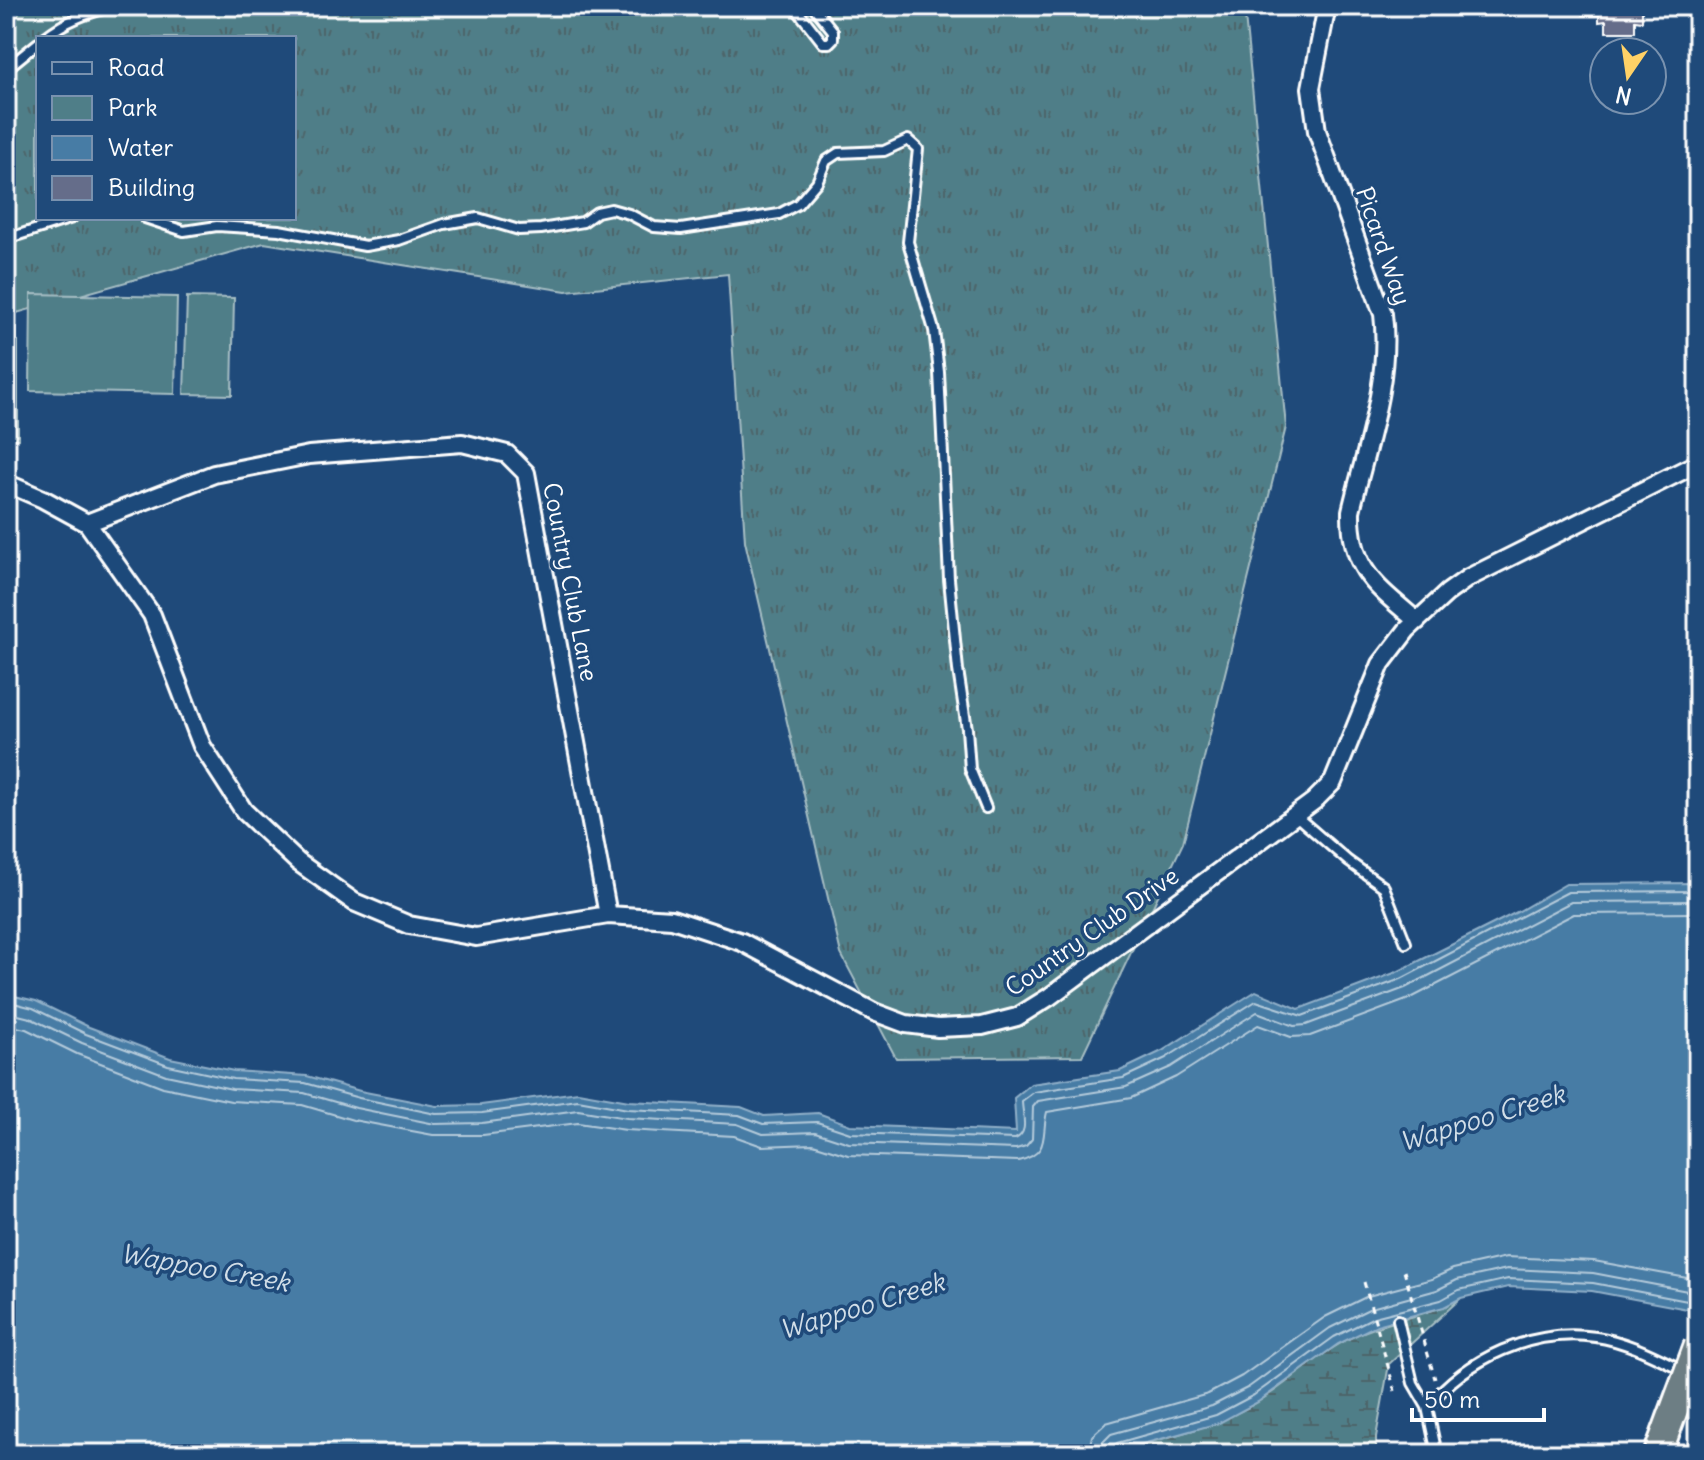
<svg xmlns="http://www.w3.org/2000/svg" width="1704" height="1460" viewBox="0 0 1704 1460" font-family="Delius,sans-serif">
	<defs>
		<pattern id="grass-tufts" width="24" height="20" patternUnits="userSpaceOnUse" patternTransform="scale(2)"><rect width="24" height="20" fill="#4f7e88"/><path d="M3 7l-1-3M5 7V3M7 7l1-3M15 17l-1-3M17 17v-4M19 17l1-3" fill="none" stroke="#4e656a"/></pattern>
		<pattern id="wetland-marsh" width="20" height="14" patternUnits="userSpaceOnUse" patternTransform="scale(2)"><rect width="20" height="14" fill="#4f7e88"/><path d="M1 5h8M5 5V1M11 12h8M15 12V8" fill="none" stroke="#4e656a"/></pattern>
	</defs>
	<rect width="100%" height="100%" fill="#1f4a7a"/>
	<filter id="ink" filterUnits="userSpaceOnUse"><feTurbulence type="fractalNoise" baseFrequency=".0125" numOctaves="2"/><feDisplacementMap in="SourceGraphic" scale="16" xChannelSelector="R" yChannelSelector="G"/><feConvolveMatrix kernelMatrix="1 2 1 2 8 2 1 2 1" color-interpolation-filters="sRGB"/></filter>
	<g filter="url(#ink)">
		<path fill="url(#grass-tufts)" stroke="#a7bec4" stroke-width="2" fill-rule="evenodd" d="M6 6H1244L1286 427 1183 843 1082 1056 896 1058 841 954 745 541 728 274 566 291 264 243 6 316ZM38 38H294V218H38Z"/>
		<path fill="url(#wetland-marsh)" stroke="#a7bec4" stroke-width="2" d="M1461 1298 1389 1364 1376 1437V1454H1106C1157 1439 1211 1430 1256 1403 1290 1383 1317 1354 1352 1337 1387 1320 1427 1317 1461 1298Z"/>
		<path fill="#4f7e88" stroke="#a7bec4" stroke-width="2" d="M31 294 177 297 175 394 30 391Z
			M187 297 234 298 232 395 184 394Z
			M6 341H18V439H6Z"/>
		<path fill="#477ca5" stroke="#91b0c9" stroke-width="2" d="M1698 883V1311L1592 1291 1508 1287 1461 1298 1444 1307 1377 1325 1338 1344 1258 1402 1219 1423 1106 1454H6V990L10 995 36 1001 89 1027 170 1058 234 1071 307 1076 360 1091 437 1106 481 1105 578 1092 629 1101 741 1107 764 1116 818 1113 850 1125 1016 1132 1014 1098 1031 1084 1120 1071 1162 1051 1256 991 1299 1009 1397 972 1519 911 1566 884Z"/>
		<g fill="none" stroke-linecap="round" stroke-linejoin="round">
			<path stroke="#b5cbdb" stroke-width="2" d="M6 1001 33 1008 86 1034 168 1065 233 1079 305 1083 359 1098 436 1114 482 1113 578 1100 628 1109 739 1115 763 1124 817 1122 850 1133 1015 1139C1030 1133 1022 1114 1022 1101L1034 1092 1123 1078 1166 1058 1256 1001 1302 1016 1401 979 1568 892 1698 891
				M6 1012 30 1018 82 1043 166 1075 232 1089 304 1093 356 1108 435 1124 482 1123 578 1110 627 1118 737 1124 763 1134 815 1132 849 1143 1016 1149 1026 1146 1032 1139 1033 1107 1038 1101 1126 1087 1171 1067 1257 1012 1294 1026 1306 1025 1405 988 1571 902 1698 901
				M6 1025 26 1029 77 1054 163 1087 231 1101 302 1105 353 1120 433 1135H483L578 1123 626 1130 734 1136 762 1146 813 1144 848 1155 1018 1161C1051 1154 1041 1135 1047 1112L1131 1098 1176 1077 1258 1025 1291 1037 1310 1036 1409 999 1574 914 1698 913
				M1088 1454 1092 1436 1106 1423 1208 1394 1242 1376 1325 1317 1368 1296 1432 1279 1453 1269 1506 1257 1594 1261 1698 1280
				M1100 1454 1103 1442 1111 1434 1212 1406 1249 1387 1330 1328 1371 1308 1437 1290 1457 1280 1507 1269 1593 1273 1698 1293
				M1110 1454 1111 1447 1117 1443 1216 1415 1254 1395 1334 1337 1374 1317 1441 1300 1459 1290 1508 1279 1593 1283 1698 1303"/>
		</g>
		<path fill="#656d8a" stroke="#fff" stroke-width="2" d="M1582 6H1642V21L1635 20V32H1606V21L1599 22V15H1582Z"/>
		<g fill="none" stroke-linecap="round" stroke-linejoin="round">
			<defs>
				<path id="service" d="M794 6 823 43H829L833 39V31L813 6
					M44 38C66 20 88 13 114 6
					M6 69 38 43
					M145 218 184 231 217 226 279 230 365 246 399 240 444 224 478 218 519 230 541 229 583 222 597 212 611 209 629 214 654 227 681 229 779 214 798 204 817 182 826 161 838 153 884 151 908 140 918 149 908 242 934 330 939 372 949 579 958 670 967 729 970 769 986 808
					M6 239 72 218
					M1295 815 1348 861 1384 887 1406 943
					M1398 1320 1413 1383 1427 1407
					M1437 1454 1427 1407C1467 1358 1532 1328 1596 1337 1626 1341 1656 1357 1683 1370"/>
				<path id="minor" d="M1327 6 1311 88 1317 131 1383 314C1391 380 1366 447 1351 511 1350 570 1376 586 1417 621
					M6 483 43 499 87 523 152 615 202 746 244 811 298 862 354 902 409 925 476 937 608 915 672 919 742 942 874 1012 906 1024 938 1028 982 1026 1017 1017 1049 997 1314 801 1333 782 1381 664 1407 630 1447 593 1468 578 1698 463
					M87 523 214 474 309 455 462 443 507 454 526 473 608 915"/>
			</defs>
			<use href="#service" stroke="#fff" stroke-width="14"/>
			<use href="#minor" stroke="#fff" stroke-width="22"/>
			<path stroke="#fff" stroke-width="3" stroke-dasharray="6 6" stroke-linecap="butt" d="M1404 1271 1435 1379
				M1364 1282 1395 1391"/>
			<use href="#service" stroke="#1f4a7a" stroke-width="8"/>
			<use href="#minor" stroke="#1f4a7a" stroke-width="16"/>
			<defs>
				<path id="primary-bridge" d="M1658 1453 1698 1345"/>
			</defs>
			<use href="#primary-bridge" stroke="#fff" stroke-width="32" stroke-linecap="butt"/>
			<use href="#primary-bridge" stroke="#6d7e84" stroke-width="26"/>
		</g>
	</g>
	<g text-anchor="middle" stroke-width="7" stroke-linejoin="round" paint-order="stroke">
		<g font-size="24" fill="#fff" stroke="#1f4a7a">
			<text transform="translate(1383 246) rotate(71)" y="8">Picard Way</text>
			<text transform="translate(570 582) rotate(79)" y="8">Country Club Lane</text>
			<text transform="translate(1092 932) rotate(-35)" y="8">Country Club Drive</text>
		</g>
		<g font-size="26" font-style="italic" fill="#d1dee8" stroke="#1f4a7a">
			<text transform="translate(1482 1118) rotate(-17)" y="9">Wappoo Creek</text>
			<text transform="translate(205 1268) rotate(10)" y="9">Wappoo Creek</text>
			<text transform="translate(862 1306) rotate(-17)" y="9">Wappoo Creek</text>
		</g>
	</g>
	<rect width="1704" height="1460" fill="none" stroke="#1f4a7a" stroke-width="32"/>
	<rect x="16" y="16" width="1672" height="1428" fill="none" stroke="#fff" stroke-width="3" filter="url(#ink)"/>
	<rect x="36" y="36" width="260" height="184" fill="#1f4a7a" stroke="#7992af" stroke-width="2"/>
	<rect x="52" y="62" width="40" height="12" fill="#1f4a7a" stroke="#7992af" stroke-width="2"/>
	<text x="108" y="76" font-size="24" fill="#ffffff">Road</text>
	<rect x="52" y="96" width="40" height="24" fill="#4f7e88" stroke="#7992af" stroke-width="2"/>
	<text x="108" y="116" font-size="24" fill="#ffffff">Park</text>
	<rect x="52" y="136" width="40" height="24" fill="#477ca5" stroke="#7992af" stroke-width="2"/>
	<text x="108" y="156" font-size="24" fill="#ffffff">Water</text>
	<rect x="52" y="176" width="40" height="24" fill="#656d8a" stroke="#7992af" stroke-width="2"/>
	<text x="108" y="196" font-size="24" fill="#ffffff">Building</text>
	<g transform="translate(1628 76) rotate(193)"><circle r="38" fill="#1f4a7a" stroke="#7992af" stroke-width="2"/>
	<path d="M0-6L14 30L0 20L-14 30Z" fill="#ffd166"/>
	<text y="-12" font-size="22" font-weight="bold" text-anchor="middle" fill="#ffffff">N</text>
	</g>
	<path d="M1412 1408v12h132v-12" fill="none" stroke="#ffffff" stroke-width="4"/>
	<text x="1424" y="1408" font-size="24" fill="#ffffff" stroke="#1f4a7a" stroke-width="6" paint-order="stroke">50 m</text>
</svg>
